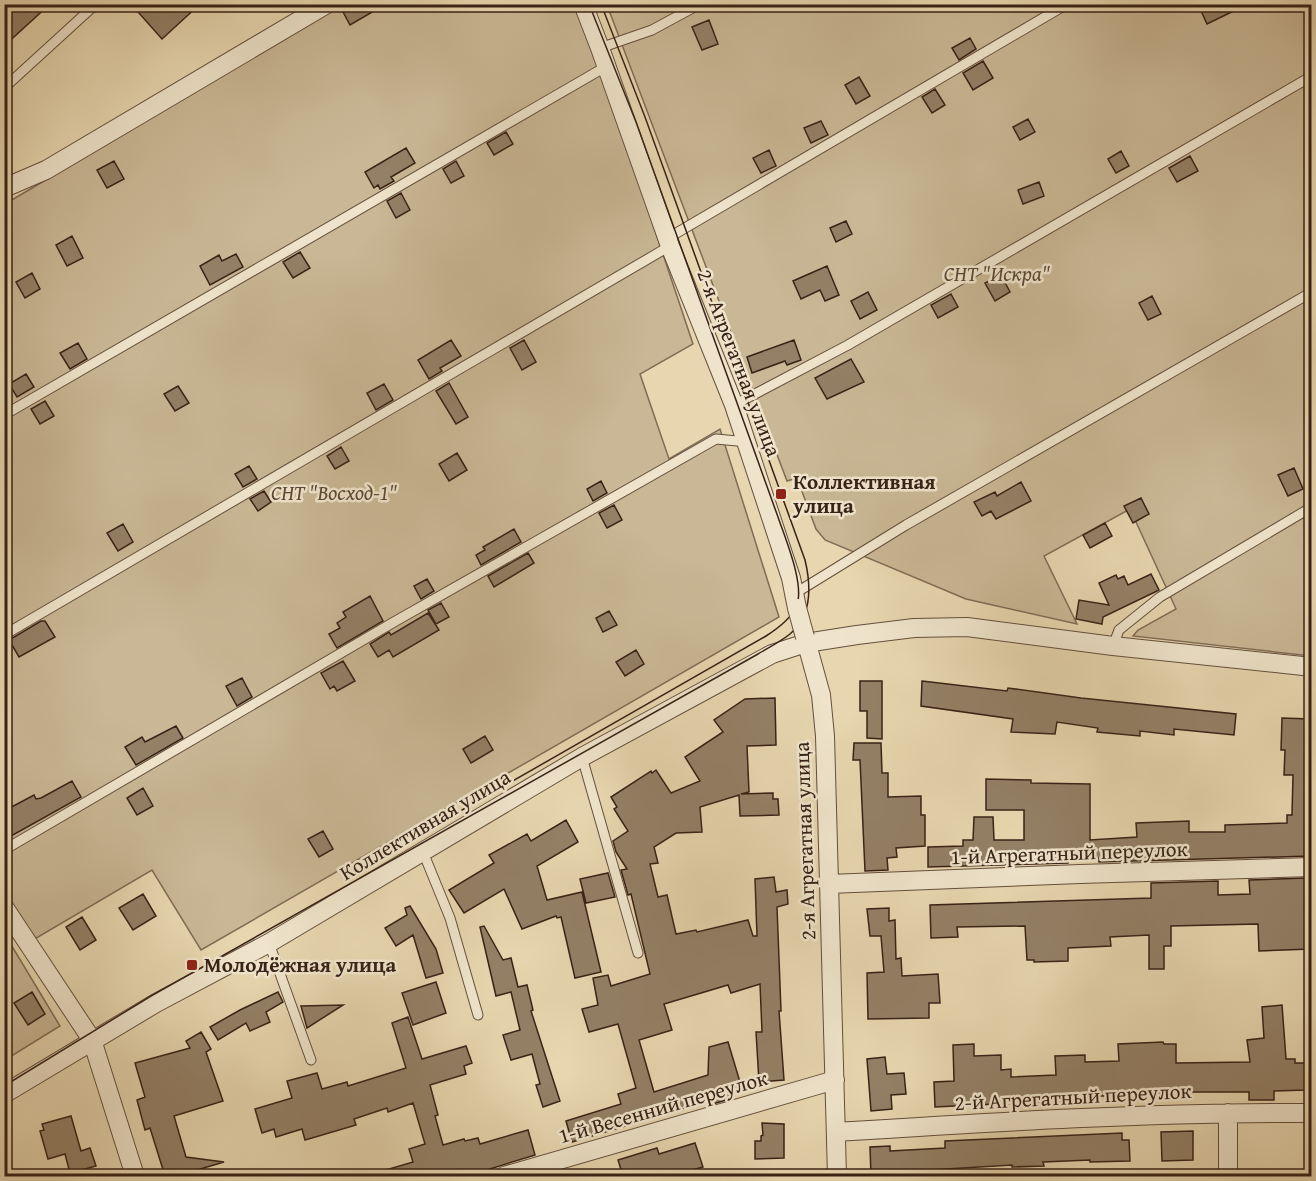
<svg xmlns="http://www.w3.org/2000/svg" width="1316" height="1181" viewBox="0 0 1316 1181" font-family="'Gentium Book Plus',serif">
	<rect width="100%" height="100%" fill="#e7d6af"/>
	<filter id="stains"><feTurbulence type="fractalNoise" baseFrequency=".00333" numOctaves="4"/><feColorMatrix values="0 0 0 0 .2 0 0 0 0 .09 0 0 0 0 .02 0 0 0 .5 -.17"/></filter>
	<radialGradient id="worn" r=".72"><stop offset=".6" stop-color="#630" stop-opacity="0"/><stop offset="1" stop-color="#630" stop-opacity=".3"/></radialGradient>
	<path fill="#c9b795" stroke="#806c56" stroke-width="1.5" d="M342 5H575L599 63 693 344 640 374 669 459 720 429 779 617 201 950 152 870 33 940 5 894V204Z
		M607 5H1311V656L1133 636 1138 630 1176 609 1130 509 1044 556 1077 624 966 599 825 540 816 529 797 478 787 481Z
		M4 933 60 1026 5 1060H4Z"/>
	<path fill="#938066" stroke="#382217" stroke-width="1.5" d="M4 4H50L4 46Z
		M131 4H200L162 39Z
		M351 4H386L350 25 342 10Z
		M1198 4H1248L1207 24Z
		M709 20 718 44 702 50 692 27Z
		M970 38 976 49 959 60 952 48Z
		M983 61 993 78 973 90 963 73Z
		M859 77 870 96 856 104 845 85Z
		M935 89 945 105 932 113 922 97Z
		M1028 119 1035 132 1020 140 1013 127Z
		M821 121 828 135 811 143 804 128Z
		M506 132 513 144 494 155 487 143Z
		M406 148 415 163 391 177 394 181 380 189 378 185 374 188 365 172Z
		M769 150 776 166 761 173 753 158Z
		M1121 151 1129 166 1116 173 1108 159Z
		M1190 156 1198 171 1177 182 1169 168Z
		M114 161 124 179 107 188 97 170Z
		M456 161 464 176 451 183 443 169Z
		M1039 182 1044 196 1023 204 1018 190Z
		M401 193 410 210 396 218 387 201Z
		M846 221 852 234 836 242 830 228Z
		M72 236 83 258 67 266 56 245Z
		M300 252 310 268 293 278 283 262Z
		M236 254 243 267 210 285 200 266 219 255 222 261Z
		M827 266 839 295 825 301 820 290 801 299 793 281Z
		M32 273 40 289 25 298 16 282Z
		M1001 275 1010 292 995 301 985 283Z
		M868 292 877 310 860 319 851 301Z
		M951 294 958 307 938 318 931 305Z
		M1152 296 1161 314 1148 320 1139 303Z
		M451 340 461 356 440 368 442 371 429 379 418 360Z
		M524 340 536 362 522 370 510 348Z
		M794 340 801 360 787 365 785 361 752 373 747 357Z
		M78 343 87 359 70 369 60 353Z
		M851 359 864 382 827 399 815 378Z
		M26 374 34 387 17 397 9 384Z
		M449 383 468 417 456 424 436 391Z
		M384 384 393 400 376 410 367 393Z
		M178 386 189 403 175 411 164 394Z
		M45 401 54 416 40 424 31 409Z
		M341 447 349 461 335 469 327 456Z
		M457 453 467 470 449 481 439 464Z
		M249 466 257 479 243 487 235 474Z
		M1294 468 1303 489 1288 496 1278 475Z
		M601 481 607 493 593 501 587 489Z
		M1021 482 1031 501 996 519 991 511 982 516 974 502 995 492 997 496Z
		M264 491 271 502 258 511 250 499Z
		M1141 498 1149 514 1133 523 1124 506Z
		M614 505 622 520 607 528 599 513Z
		M1105 523 1112 536 1090 548 1083 535Z
		M123 524 133 542 118 551 107 533Z
		M514 529 521 542 481 565 476 555 485 550 483 547Z
		M528 553 534 563 494 587 488 576Z
		M1151 574 1159 590 1155 592 1103 617 1102 624 1076 619 1079 600 1109 605 1099 583 1116 575 1118 579 1124 576 1128 585Z
		M427 579 434 591 421 599 414 586Z
		M370 596 383 621 337 648 329 634 340 628 337 623 346 617 343 612Z
		M441 603 449 617 436 624 428 610Z
		M609 611 617 625 603 632 596 618Z
		M428 613 439 630 393 657 389 650 378 657 370 644 389 632 391 635Z
		M41 621H45L55 637 19 657 9 640Z
		M636 650 644 664 625 676 616 662Z
		M343 661 355 681 337 691 334 686 330 689 321 673Z
		M242 678 252 697 237 706 226 686Z
		M860 681H882V739L867 738V711H860Z
		M922 681 1007 691 1008 688 1081 698 1236 714 1234 735 1174 729V735L1140 731V736L1097 732 1098 728 1057 722 1055 734 1011 732 1013 719 921 706Z
		M775 698 776 745 747 746 749 792 741 794 773 793V799H778L779 815 740 816 739 795 700 807 702 832 676 833 654 847 658 863 650 864 658 897 667 895 676 934 696 930 697 932 748 920 753 936H757L755 879 774 877 776 892 787 890 788 904 777 907 781 1011H779L784 1080 759 1082 756 1032H762L760 984 731 993 728 985 664 1004 672 1030 639 1040 654 1092 708 1075 709 1047 728 1042 743 1092 728 1093 730 1099 709 1105 708 1101 572 1142 566 1121 621 1104 618 1094 636 1088 618 1024 589 1032 582 1009 598 1005 593 978 608 975 611 986 650 974 631 894 628 895 621 870 627 869 616 852 613 841 628 831 614 809 617 807 611 797 651 771 652 773 656 770 671 793 700 781 685 757 723 732 714 720 745 699Z
		M1282 718 1310 719V856L1099 862V858L1068 860V863L928 867V847L963 846V840H973L974 817H993L994 840H1024V810H986V779L1031 780V783L1090 784V840L1137 837 1136 823 1189 821V832H1225V825L1287 823V815H1292L1293 775H1284L1285 750H1281Z
		M176 726 183 738 136 765 125 747 142 737 145 742Z
		M485 736 493 750 471 763 463 749Z
		M854 743H881L882 773H888V797L921 796V815H925V846L896 848 897 857 887 858 888 870 865 871 860 760H853Z
		M72 781 81 797 4 840V811L34 795 36 799 41 798Z
		M143 788 153 806 137 815 127 798Z
		M566 820 578 842 537 866 547 900 582 892 601 972 575 978 561 917 557 918 556 916 522 929 504 889 464 913 449 890 494 863 489 855 527 834 531 841Z
		M323 831 333 849 319 857 308 839Z
		M608 873 615 897 586 903 580 879Z
		M1307 878 1311 949 1259 951 1258 924 1171 926V946H1164V969H1149V935L1110 937 1111 946 1068 948V961L1034 962V960H1027L1025 926 957 927 958 937 931 938 930 905 1151 898V883L1218 881V895L1250 894 1249 880Z
		M143 894 156 916 133 930 119 908Z
		M410 906 436 949 443 973 426 978 413 935 396 946 385 928 407 915 405 908Z
		M889 908V921L895 920 896 959 901 958 902 976 938 974 940 1003H929V1018L868 1019 867 973 884 972 881 936H870L867 909Z
		M82 917 96 940 80 950 66 927Z
		M484 926 503 960 511 958 518 987 527 985 533 1010 531 1011 560 1101 543 1107 536 1085 540 1084 532 1054 511 1060 503 1035 520 1030 511 992 496 996 480 927Z
		M436 982 446 1013 413 1025 402 993Z
		M32 992 45 1014 28 1025 14 1003Z
		M278 992 283 1002 266 1012 270 1022 250 1031 246 1023 218 1040 210 1027 240 1010Z
		M343 1005 307 1028 301 1006Z
		M1282 1005 1286 1059H1295V1063H1306V1090L1274 1091V1100H1249V1092H1160V1096H1083V1100L935 1107 934 1082 954 1081 953 1045 974 1044V1056L1001 1055V1070L1011 1069V1077L1056 1075 1055 1056 1085 1055V1062L1119 1061 1118 1044 1163 1042 1164 1044H1176V1063L1250 1062 1247 1040 1264 1038 1262 1007Z
		M408 1017 422 1059 466 1046 472 1063 464 1066 466 1074 430 1085 438 1115 435 1116 443 1145 464 1139 465 1141 478 1138 480 1144 528 1130 535 1155 467 1176H380L379 1172 413 1162 409 1149 425 1144 413 1103 388 1112 387 1108 354 1119 356 1125 305 1140 302 1129 276 1137 274 1129 262 1133 255 1109 292 1098 287 1081 317 1073 322 1089 347 1082 348 1086 406 1068 392 1023Z
		M201 1032 211 1049 206 1052 223 1101 174 1116 186 1157 224 1162 190 1172 191 1176H165L150 1128 145 1130 137 1100 145 1097 135 1063 190 1048 186 1041Z
		M885 1057 887 1074 904 1073 906 1094 891 1095 892 1109 871 1111 867 1059Z
		M71 1116 81 1151 90 1148 96 1166 70 1173 65 1154 48 1159 40 1131 44 1130 42 1124Z
		M762 1123 784 1124V1158L755 1159V1141H761V1136L763 1135Z
		M1193 1131V1160L1162 1161 1161 1132Z
		M1122 1133V1140H1129L1130 1161 1090 1162V1160L1043 1162 1044 1166 1012 1167V1165L930 1170V1176H871L870 1147 890 1146V1151L945 1148V1141Z
		M695 1143 703 1167 689 1171 691 1176H623L618 1160 657 1148 659 1154Z"/>
	<g fill="none" stroke-linecap="round" stroke-linejoin="round">
		<defs>
			<path id="lane" d="M600 48 652 30 700 4
				M4 88 96 4
				M668 238 1067 4
				M734 405 848 345 1312 76
				M4 415 607 66
				M794 594 906 525 1312 292
				M4 635 670 246
				M1113 646 1119 630 1160 597 1312 507
				M582 757 638 953
				M4 850 394 622 716 439 748 442
				M423 852 450 918 478 1015
				M269 943 311 1060"/>
			<path id="street" d="M583 4 600 48 670 246 734 405 791 578 797 608
				M4 188 46 170 327 4
				M805 637 821 695 825 736 837 1176
				M829 884 1080 874 1312 867
				M4 907 92 1040 135 1176
				M4 1094 156 1003 269 943 582 757 772 654 806 643 857 635 914 628 967 627 1113 646 1312 667
				M836 1132C995 1122 1153 1112 1312 1113
				M504 1176 835 1080
				M1228 1176V1113"/>
		</defs>
		<use href="#lane" stroke="#644f3d" stroke-width="11"/>
		<use href="#street" stroke="#644f3d" stroke-width="20"/>
		<use href="#lane" stroke="#efe4cb" stroke-width="9"/>
		<use href="#street" stroke="#efe4cb" stroke-width="18"/>
		<path stroke="#382217" stroke-width="1.5" d="M462 810 766 636C777 629 790 620 796 607 806 587 785 538 778 517L636 122 589 4
			M4 1086 151 996 758 654C768 648 780 642 790 634 812 616 811 585 805 560L645 117 601 4"/>
		<defs>
			<path id="street-bridge" d="M797 608 805 637"/>
		</defs>
		<use href="#street-bridge" stroke="#644f3d" stroke-width="20" stroke-linecap="butt"/>
		<use href="#street-bridge" stroke="#efe4cb" stroke-width="18"/>
	</g>
	<g fill="#8f2418" stroke="#efe4cb" stroke-width="2">
		<rect x="775" y="488" width="12" height="12" rx="3"/>
		<rect x="186" y="959" width="12" height="12" rx="3"/>
	</g>
	<g text-anchor="middle" stroke-width="5" stroke-linejoin="round" paint-order="stroke">
		<g font-size="21" font-style="italic" fill="#5c4736" stroke="#efe4cb">
			<text x="997" y="281">СНТ "Искра"</text>
			<text x="334" y="500">СНТ "Восход-1"</text>
		</g>
		<g font-size="21" fill="#382217" stroke="#efe4cb">
			<text transform="translate(739 363) rotate(69)" y="7">2-я Агрегатная улица</text>
			<text transform="translate(425 825) rotate(-31)" y="7">Коллективная улица</text>
			<text transform="translate(805 841) rotate(-92)" y="7">2-я Агрегатная улица</text>
			<text transform="translate(1069 853) rotate(-2)" y="7">1-й Агрегатный переулок</text>
			<text transform="translate(1073 1097) rotate(-3)" y="7">2-й Агрегатный переулок</text>
			<text transform="translate(663 1107) rotate(-16)" y="7">1-й Весенний переулок</text>
		</g>
		<g font-size="21" font-weight="bold" fill="#382217" stroke="#efe4cb" text-anchor="start">
			<text x="793" y="489">Коллективная<tspan x="793" dy="24">улица</tspan></text>
			<text x="204" y="972">Молодёжная улица</text>
		</g>
	</g>
	<rect width="1316" height="1181" fill="none" stroke="#e7d6af" stroke-width="24"/>
	<rect x="6" y="6" width="1304" height="1169" fill="none" stroke="#382217" stroke-width="3"/>
	<rect x="12" y="12" width="1292" height="1157" fill="none" stroke="#382217" stroke-width="1.5"/>
	<rect width="100%" height="100%" filter="url(#stains)"/>
	<rect width="100%" height="100%" fill="url(#worn)"/>
</svg>
